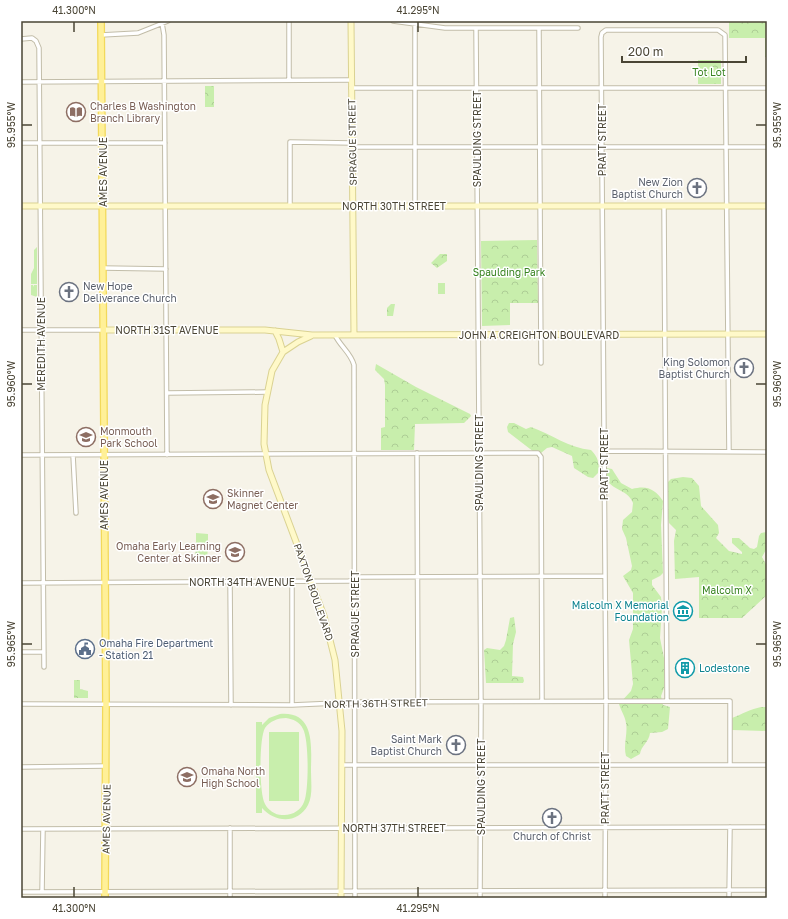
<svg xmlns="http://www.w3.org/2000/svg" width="788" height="919" viewBox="0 0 788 919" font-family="'Golos Text',sans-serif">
	<defs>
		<pattern id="forest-crowns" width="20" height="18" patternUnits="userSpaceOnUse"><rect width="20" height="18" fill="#c8eeac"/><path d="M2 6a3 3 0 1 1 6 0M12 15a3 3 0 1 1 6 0" fill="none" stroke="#adcd95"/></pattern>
	</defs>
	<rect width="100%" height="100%" fill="#f6f3e8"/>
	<path fill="#c8eeac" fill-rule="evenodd" d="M37 247V284H31V274L34 268V250Z
		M438 283H445V294H438Z
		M31 285H33V287L34 285H37V297L31 295Z
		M196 533 208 534V547L196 546Z
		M280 714C316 711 311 748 311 771 311 782 313 795 308 805 298 824 275 823 262 808V813H256V722H262V725L269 718ZM286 718C293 719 300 722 303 729 309 739 309 791 304 802 301 810 292 816 282 815 275 815 268 810 265 804 259 794 259 738 265 728 270 721 278 718 286 718Z
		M269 732H299V801H269Z"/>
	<path fill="url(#forest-crowns)" d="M729 21H767V57H765V38H729Z
		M698 60H721V84H698Z
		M205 86H214V107H205Z
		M537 240 538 303H510V325L482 326 481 241Z
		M440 254H447V261L437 268 431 263Z
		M391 304H395L393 316H387V308Z
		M376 364 416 387 470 414 471 416 464 423 415 424 414 450H381V428L385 427V385L384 379 375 370Z
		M509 423H514L526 429 531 427C551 434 569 448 591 450 598 457 600 464 598 473L593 478 588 477 574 468 572 456 552 447 547 448 541 453 534 452 508 432 507 427Z
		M607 468 612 469 621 483 632 489C647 485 655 489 663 501L661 525 663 573 660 576 652 580V585L661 597 662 607 660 638 665 663 664 688 661 696 663 705 670 707 668 729 662 732 650 733C649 742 641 746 640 754L631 759 626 756C623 745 628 734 626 723 625 716 621 711 619 704L631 691 633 684 629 640 633 629V593L623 576 631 570 632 566 626 538 622 529 623 520 632 512 633 503C627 486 602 492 607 468Z
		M683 477 692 478 699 486 701 506 718 525 719 533 716 538 729 551 742 554V552L732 543V538H739L750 548 754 549 757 547 759 536 761 533 767 532V548L762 557 767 566V595L742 618H699V577L675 579 674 541 676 530 669 523 668 518V482L671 479Z
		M196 546 208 547 207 559 195 558Z
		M514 617 516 632 513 644 512 676 523 677 524 681 523 683H486L484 650 487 648 500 650 504 646 506 640 510 618Z
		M74 680H80V689L88 691V698H74Z
		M761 707H767V731L732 730V718C742 714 751 709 761 707Z"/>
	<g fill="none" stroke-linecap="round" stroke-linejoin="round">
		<defs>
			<path id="street" d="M393 21 445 28H578
				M162 23 164 35 167 455
				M415 25V205
				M476 28 481 707 480 898
				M539 29 541 363
				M101 35 138 33 168 21
				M21 39 32 38 36 41 39 48 44 667
				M289 80V21
				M21 82 351 80
				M351 88H767
				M21 143H165
				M352 147H767
				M290 206V142L352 143
				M664 206 667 701
				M103 268 166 269
				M21 330H104
				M335 335C340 346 351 353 354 365L355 898
				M167 393 267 392
				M604 451 767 452
				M417 453 418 702
				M21 455 538 453 541 457 542 701
				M73 455 76 513
				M230 582 231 705
				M292 582V705
				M21 583 349 581 360 577 605 576
				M21 652H44
				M21 704 292 705 360 702 730 701V765
				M342 765H767
				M21 767 106 766
				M21 829 767 827
				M21 892 767 890
				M42 892 43 829
				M230 898V828
				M605 898 606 701 601 37 602 33 606 30H718L725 35 729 452
				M729 898 730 827"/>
			<path id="secondary" d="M351 21 354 335
				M21 206H767
				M104 330H265L312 335 767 334
				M275 331 279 339 283 352
				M311 336 298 342 283 352 272 371 265 405 264 444 269 470 324 616 335 660 342 731 341 898"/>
			<path id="primary" d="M101 21 106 705 105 898"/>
		</defs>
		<use href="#street" stroke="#c2bda9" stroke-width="5.5"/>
		<use href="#secondary" stroke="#dad292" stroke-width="7"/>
		<use href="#primary" stroke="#f2d95a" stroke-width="8"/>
		<use href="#street" stroke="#fff" stroke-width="3.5"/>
		<use href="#secondary" stroke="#fff9c9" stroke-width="5"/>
		<use href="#primary" stroke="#fff098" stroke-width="5.5"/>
	</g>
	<path fill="none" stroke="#4a4535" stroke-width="1.5" d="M74 22V32M418 22V32M22 125H32M756 125H766M22 384H32M756 384H766M22 644H32M756 644H766M74 887V897M418 887V897"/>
	<defs>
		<symbol id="library-ring" viewBox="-11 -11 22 22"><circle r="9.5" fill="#fff" stroke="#8d6e63" stroke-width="1.5"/><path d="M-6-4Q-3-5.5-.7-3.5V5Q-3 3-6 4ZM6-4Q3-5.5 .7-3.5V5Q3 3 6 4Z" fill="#8d6e63"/></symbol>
		<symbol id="church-ring" viewBox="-11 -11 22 22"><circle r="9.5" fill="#fff" stroke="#6b7280" stroke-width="1.5"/><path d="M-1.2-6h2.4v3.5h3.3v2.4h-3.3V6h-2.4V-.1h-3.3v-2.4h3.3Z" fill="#6b7280"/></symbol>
		<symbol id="school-ring" viewBox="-11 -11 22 22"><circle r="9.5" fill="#fff" stroke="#8d6e63" stroke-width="1.5"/><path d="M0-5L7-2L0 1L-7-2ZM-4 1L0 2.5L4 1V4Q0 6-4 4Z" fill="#8d6e63"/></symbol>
		<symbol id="museum-ring" viewBox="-11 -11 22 22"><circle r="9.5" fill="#fff" stroke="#0f9aa8" stroke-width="1.5"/><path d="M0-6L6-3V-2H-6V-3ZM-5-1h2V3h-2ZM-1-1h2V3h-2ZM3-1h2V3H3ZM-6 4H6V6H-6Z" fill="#0f9aa8"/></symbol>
		<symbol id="civic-ring" viewBox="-11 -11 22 22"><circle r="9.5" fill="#fff" stroke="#5c6f8a" stroke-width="1.5"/><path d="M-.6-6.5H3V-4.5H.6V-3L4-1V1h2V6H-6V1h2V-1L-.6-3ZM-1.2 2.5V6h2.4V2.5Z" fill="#5c6f8a"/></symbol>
		<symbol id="building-ring" viewBox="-11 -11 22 22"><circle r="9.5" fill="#fff" stroke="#0f9aa8" stroke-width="1.5"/><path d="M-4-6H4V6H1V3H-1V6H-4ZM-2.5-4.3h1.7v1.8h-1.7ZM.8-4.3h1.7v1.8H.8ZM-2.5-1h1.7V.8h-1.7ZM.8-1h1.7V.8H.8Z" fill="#0f9aa8"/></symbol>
	</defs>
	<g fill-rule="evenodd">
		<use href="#library-ring" x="65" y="101" width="22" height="22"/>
		<use href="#church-ring" x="686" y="177" width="22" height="22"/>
		<use href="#church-ring" x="58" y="281" width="22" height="22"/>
		<use href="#church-ring" x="733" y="357" width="22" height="22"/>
		<use href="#school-ring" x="75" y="426" width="22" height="22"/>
		<use href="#school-ring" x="202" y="488" width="22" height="22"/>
		<use href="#school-ring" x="224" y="541" width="22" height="22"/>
		<use href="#museum-ring" x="672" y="600" width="22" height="22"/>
		<use href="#civic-ring" x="74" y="638" width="22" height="22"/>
		<use href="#building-ring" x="674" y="657" width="22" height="22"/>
		<use href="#church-ring" x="445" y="734" width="22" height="22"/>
		<use href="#school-ring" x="176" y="766" width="22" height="22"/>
		<use href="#church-ring" x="541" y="807" width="22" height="22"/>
	</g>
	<g text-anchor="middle" stroke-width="3" stroke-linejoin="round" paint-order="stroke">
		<g font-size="10" fill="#398421" stroke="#fff">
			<text x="709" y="76">Tot Lot</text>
			<text x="509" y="276">Spaulding Park</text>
			<text x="727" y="594">Malcolm X</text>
		</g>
		<g font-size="10" fill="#785e54" stroke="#fff" text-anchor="start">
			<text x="90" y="110">Charles B Washington<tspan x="90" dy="12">Branch Library</tspan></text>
			<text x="100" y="435">Monmouth<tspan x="100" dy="12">Park School</tspan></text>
			<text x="227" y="497">Skinner<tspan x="227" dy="12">Magnet Center</tspan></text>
			<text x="221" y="550" text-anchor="end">Omaha Early Learning<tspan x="221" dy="12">Center at Skinner</tspan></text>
			<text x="201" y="775">Omaha North<tspan x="201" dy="12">High School</tspan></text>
		</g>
		<g font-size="10" fill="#4a4535" stroke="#fff">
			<text transform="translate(477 139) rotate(-90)" y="4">SPAULDING STREET</text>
			<text transform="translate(602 140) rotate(-90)" y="4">PRATT STREET</text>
			<text transform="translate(352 142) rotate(-91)" y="4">SPRAGUE STREET</text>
			<text transform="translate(103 172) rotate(-90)" y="4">AMES AVENUE</text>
			<text x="394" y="210">NORTH 30TH STREET</text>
			<text x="167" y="334">NORTH 31ST AVENUE</text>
			<text x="539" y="339">JOHN A CREIGHTON BOULEVARD</text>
			<text transform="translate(41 344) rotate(-90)" y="4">MEREDITH AVENUE</text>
			<text transform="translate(479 463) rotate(-90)" y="4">SPAULDING STREET</text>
			<text transform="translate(604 464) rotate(-90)" y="4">PRATT STREET</text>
			<text transform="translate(104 495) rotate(-90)" y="4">AMES AVENUE</text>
			<text x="242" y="586">NORTH 34TH AVENUE</text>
			<text transform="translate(314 592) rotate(71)" y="4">PAXTON BOULEVARD</text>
			<text transform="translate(355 614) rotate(-90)" y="4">SPRAGUE STREET</text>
			<text transform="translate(376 703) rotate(-1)" y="4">NORTH 36TH STREET</text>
			<text transform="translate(481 787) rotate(-90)" y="4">SPAULDING STREET</text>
			<text transform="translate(605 788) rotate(-90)" y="4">PRATT STREET</text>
			<text transform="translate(106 819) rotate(-89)" y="4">AMES AVENUE</text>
			<text x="394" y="832">NORTH 37TH STREET</text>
		</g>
		<g font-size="10" fill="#5b616d" stroke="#fff" text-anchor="end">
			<text x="683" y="186">New Zion<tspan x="683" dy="12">Baptist Church</tspan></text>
			<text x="83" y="290" text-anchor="start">New Hope<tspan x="83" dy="12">Deliverance Church</tspan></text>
			<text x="730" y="366">King Solomon<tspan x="730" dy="12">Baptist Church</tspan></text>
			<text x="442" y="743">Saint Mark<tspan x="442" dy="12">Baptist Church</tspan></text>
			<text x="552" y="840" text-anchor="middle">Church of Christ</text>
		</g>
		<g font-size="10" fill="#0d838f" stroke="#fff" text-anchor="end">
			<text x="669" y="609">Malcolm X Memorial<tspan x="669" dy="12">Foundation</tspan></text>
			<text x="699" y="672" text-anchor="start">Lodestone</text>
		</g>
		<g font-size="10" fill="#4e5e75" stroke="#fff" text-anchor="start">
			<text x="99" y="647">Omaha Fire Department<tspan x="99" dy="12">- Station 21</tspan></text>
		</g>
	</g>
	<rect width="788" height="919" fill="none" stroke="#ffffff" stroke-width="44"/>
	<path d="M622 56v6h124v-6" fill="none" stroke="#4a4535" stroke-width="2"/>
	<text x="628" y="56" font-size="12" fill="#4a4535" stroke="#ffffff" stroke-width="3" paint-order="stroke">200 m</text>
	<rect x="22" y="22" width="744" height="875" fill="none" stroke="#4a4535" stroke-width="1.5"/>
	<g font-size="10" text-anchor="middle" fill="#4a4535">
		<text x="74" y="14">41.300°N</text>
		<text x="418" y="14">41.295°N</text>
		<text transform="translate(777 125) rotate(-90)" y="4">95.955°W</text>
		<text transform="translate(11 125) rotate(-90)" y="4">95.955°W</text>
		<text transform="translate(777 384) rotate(-90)" y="4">95.960°W</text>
		<text transform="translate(11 384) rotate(-90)" y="4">95.960°W</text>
		<text transform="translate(777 644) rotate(-90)" y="4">95.965°W</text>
		<text transform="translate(11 644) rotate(-90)" y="4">95.965°W</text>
		<text x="74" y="912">41.300°N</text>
		<text x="418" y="912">41.295°N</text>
	</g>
</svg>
